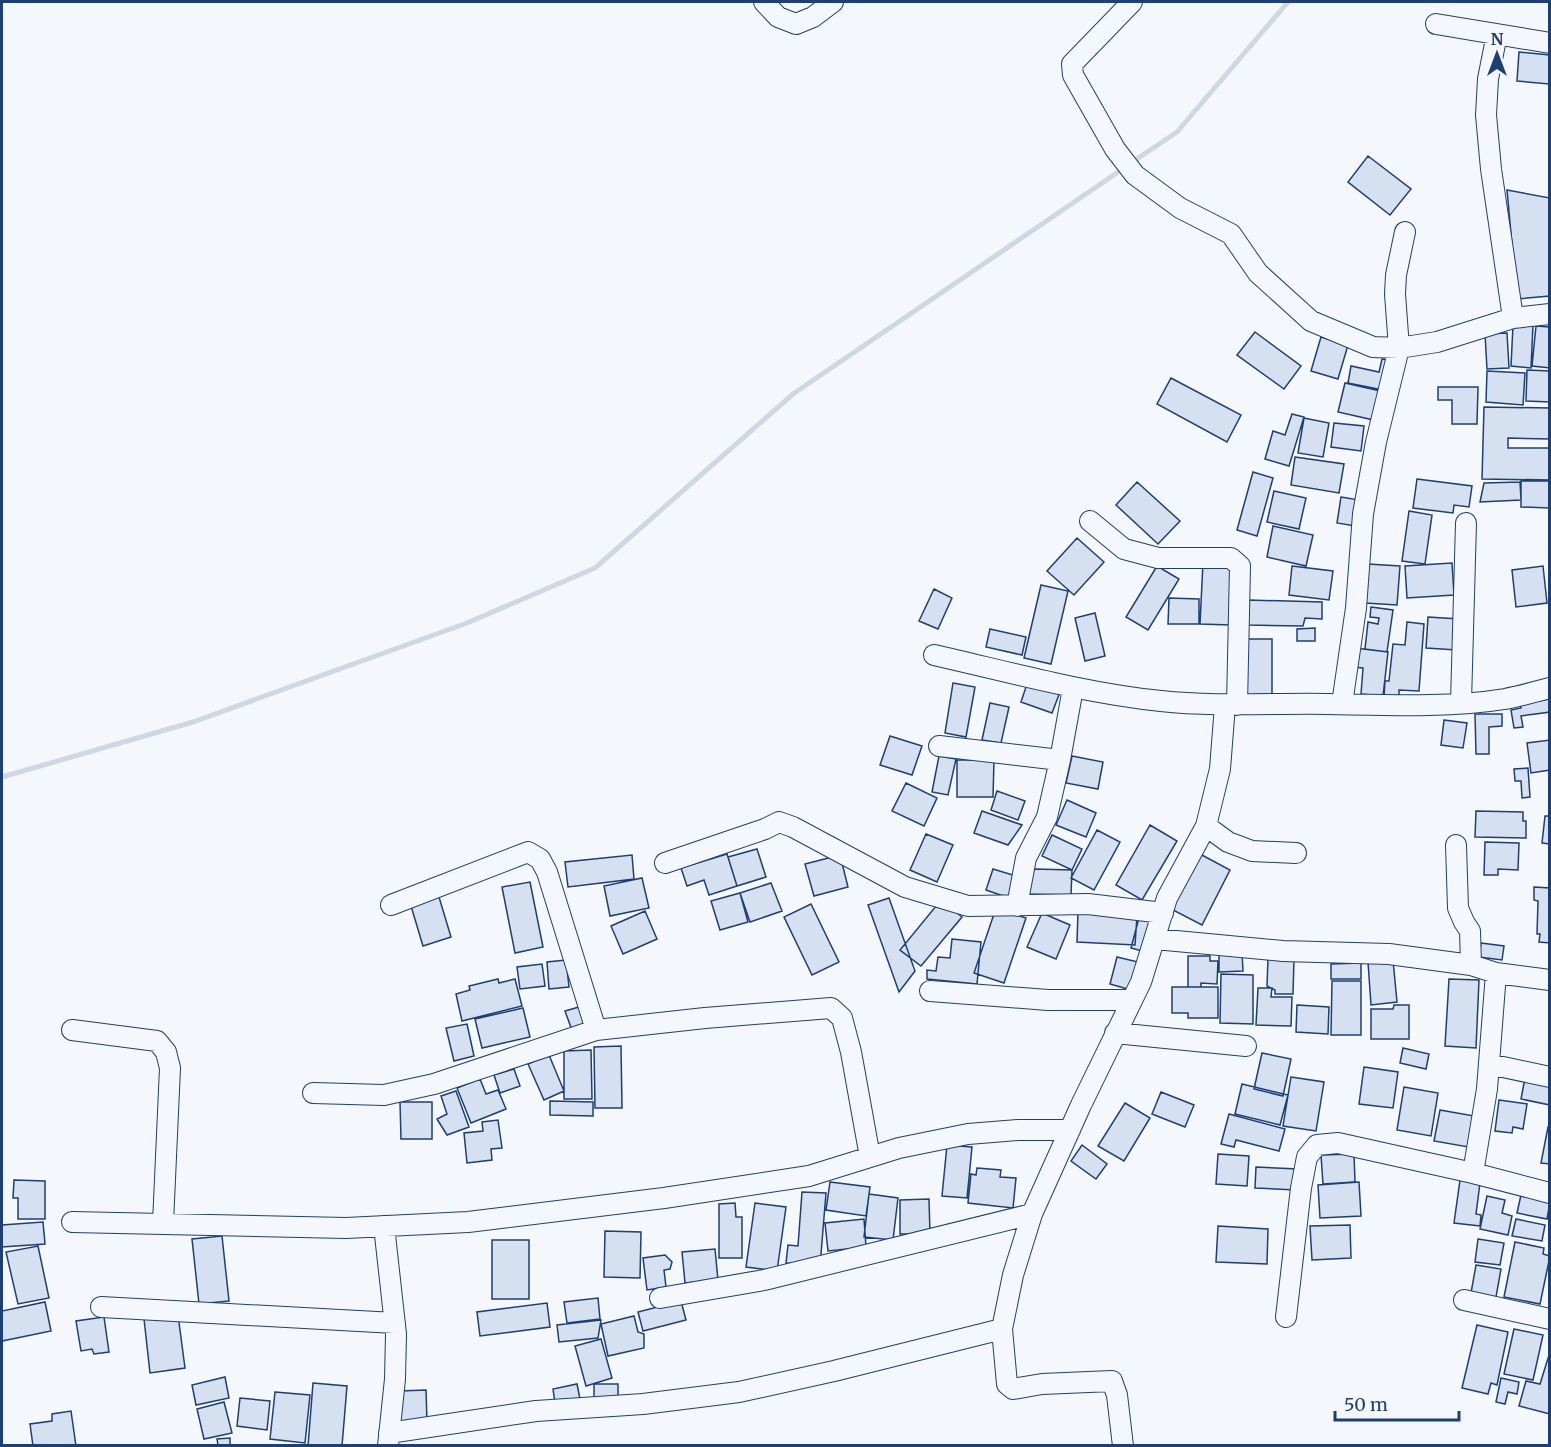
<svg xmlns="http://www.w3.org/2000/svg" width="1551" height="1447" viewBox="0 0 1551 1447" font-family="Merriweather,serif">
	<rect width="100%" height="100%" fill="#f4f7fb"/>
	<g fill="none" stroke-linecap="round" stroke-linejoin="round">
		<path stroke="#cfd7e4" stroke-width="5" d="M1131 163 1177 132 1288 2
			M2 777 193 722 467 623 595 568 793 394 1124 168"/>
	</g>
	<path fill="#d5e0f0" stroke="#1d3f73" stroke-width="1.5" d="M1519 52 1550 55 1549 84 1517 81Z
		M1368 156 1411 189 1390 215 1348 182Z
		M1507 190 1550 198V296L1517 299Z
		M1513 325H1533L1531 368 1511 366Z
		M1536 326 1550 327V368L1532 366Z
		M1255 332 1301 366 1284 389 1237 355Z
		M1507 333 1509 368 1487 369 1485 334Z
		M1321 337 1348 345 1338 379 1311 371Z
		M1382 359 1394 361 1388 391 1348 383 1351 366 1379 372Z
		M1527 370 1550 371V402L1526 401Z
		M1487 371 1525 373 1523 405 1486 402Z
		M1171 378 1241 415 1227 442 1157 404Z
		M1345 383 1385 392 1378 421 1338 412Z
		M1438 387H1478L1477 424H1452V400H1438Z
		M1484 407 1550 408V439L1508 438V448H1550V480L1482 479Z
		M1292 414 1304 417 1289 466 1265 459 1273 431 1285 435Z
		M1304 418 1329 423 1323 457 1298 453Z
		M1334 423 1364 426 1361 451 1331 447Z
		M1295 457 1344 464 1339 493 1291 485Z
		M1253 472 1273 478 1257 536 1237 530Z
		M1417 479 1472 486 1469 507 1454 505 1453 513 1413 508Z
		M1521 481H1550V508L1521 507Z
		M1137 482 1180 521 1158 544 1116 505Z
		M1520 482 1521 500 1480 502 1484 483Z
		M1274 491 1306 498 1299 529 1267 522Z
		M1341 497 1359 500 1355 526 1337 523Z
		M1409 511 1432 515 1425 564 1402 561Z
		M1273 526 1313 535 1306 566 1267 557Z
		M1077 538 1104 562 1074 595 1047 571Z
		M1203 562 1233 563 1230 625 1200 624Z
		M1452 563 1454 595 1407 598 1405 566Z
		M1368 564 1400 566 1397 605 1365 603Z
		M1157 566 1179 579 1148 630 1126 617Z
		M1292 566 1333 571 1329 600 1289 595Z
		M1543 566 1547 603 1516 607 1512 570Z
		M1041 585 1068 591 1051 664 1024 658Z
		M934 589 952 598 938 629 919 621Z
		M1169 598 1199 599V624H1168Z
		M1248 600 1322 602V619L1305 618 1303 626 1248 625Z
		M1371 607 1393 610 1387 652 1365 649 1368 622 1378 624 1379 618 1370 617Z
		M1095 613 1105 656 1085 661 1075 618Z
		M1428 617 1459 619 1457 650 1426 648Z
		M1407 622 1424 624 1419 691 1399 690V698L1384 697 1385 681H1389L1393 644 1405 645Z
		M1315 628V641H1297V629Z
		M990 629 1026 637 1022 655 986 647Z
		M1243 639H1272V694L1244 695Z
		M1355 648 1388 652 1383 696 1361 694 1363 668 1353 667Z
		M1028 681 1060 692 1052 713 1021 702Z
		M953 683 975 687 966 737 945 733Z
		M1550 699V712L1521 716 1523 727 1514 728 1511 710 1521 708 1520 704Z
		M990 703 1009 707 1001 743 982 740Z
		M1475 714H1502V726L1489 727V754H1476Z
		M1444 720 1467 723 1463 748 1441 745Z
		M890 736 922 746 912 775 880 765Z
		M1550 740V770L1531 773 1527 743Z
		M939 756 956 759 948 795 932 792Z
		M1072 756 1103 762 1098 789 1066 783Z
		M957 760H994L993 797H957Z
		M1528 768 1530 797 1522 798 1521 781H1515L1514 769Z
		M906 783 937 798 924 826 892 811Z
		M997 791 1025 801 1018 820 991 810Z
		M1067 800 1096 813 1086 837 1056 825Z
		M982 811 1022 825 1008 845 974 833Z
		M1476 811 1523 812V821H1526V838L1475 837Z
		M1545 816H1550V844L1542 843Z
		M1150 825 1177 841 1142 900 1116 885Z
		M1097 830 1120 842 1094 890 1071 878Z
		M926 834 953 845 937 882 910 870Z
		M1052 835 1082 849 1072 870 1042 856Z
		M1485 842 1519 843 1518 870 1498 869V875H1484Z
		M757 849 766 877 737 886 728 857Z
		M727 854 737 886 709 895 704 880 687 886 681 868Z
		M1200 854 1230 870 1202 925 1171 909Z
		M632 855 634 879 568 887 565 862Z
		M840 855 848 887 814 896 805 864Z
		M993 869 1016 876 1009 898 986 890Z
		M1034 869 1072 870 1071 895 1027 894Z
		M642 878 649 908 610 916 604 886Z
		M530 882 543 947 515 953 502 887Z
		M771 883 782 911 750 922 740 893Z
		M1534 887 1550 888V943L1539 942 1540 934H1537L1538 901 1534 900Z
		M740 893 748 922 720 930 711 901Z
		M439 897 451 937 423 946 411 906Z
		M889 898 915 971 899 992 868 905Z
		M941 900 962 917 921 966 900 950Z
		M811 904 839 962 812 975 784 917Z
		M996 908 1026 918 1004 983 974 973Z
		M645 911 657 939 623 954 611 926Z
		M1078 912 1137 916 1135 945 1077 942Z
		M1042 913 1070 925 1056 959 1027 947Z
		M1140 914 1156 918 1146 952 1131 948Z
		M952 939 981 942 977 984 927 979V970L936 971 938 957 950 958Z
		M1481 943 1504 946 1502 960 1479 957Z
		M1219 952H1242L1243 971 1219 972Z
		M1188 956H1210V961H1218L1217 984 1201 983V987H1188Z
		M1117 957 1138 962 1131 990 1110 984Z
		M1268 958 1294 959 1293 994H1275V990L1267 986Z
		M566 960 569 987 549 989 547 962Z
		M1393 960 1397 1002 1371 1005 1368 962Z
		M1361 963V979H1331V964Z
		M542 964 545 986 520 989 517 967Z
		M1221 974 1253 975V1024L1220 1023Z
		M498 979 499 983 515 979 522 1006 462 1021 456 994 470 990 469 986Z
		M1449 979 1479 980 1476 1048 1445 1046Z
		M1332 981H1361V1035H1331Z
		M1172 987H1218V1018H1188V1013H1172Z
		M1258 988H1272L1271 997H1292L1291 1026 1256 1025Z
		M1297 1005 1329 1007 1328 1034 1296 1032Z
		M1394 1005H1409V1039H1371V1009H1393Z
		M579 1007 587 1029 573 1033 565 1011Z
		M523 1008 530 1037 482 1048 475 1019Z
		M467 1024 474 1056 454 1061 446 1028Z
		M621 1046 622 1108H595L594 1047Z
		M1403 1048 1429 1054 1426 1069 1400 1063Z
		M591 1050 592 1099H564V1051Z
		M1262 1053 1291 1059 1283 1096 1254 1089Z
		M549 1055 564 1091 544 1100 528 1064Z
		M1364 1067 1398 1072 1393 1108 1359 1104Z
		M514 1069 520 1086 500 1093 494 1075Z
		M1291 1077 1324 1082 1316 1131 1283 1126Z
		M1525 1078 1550 1083V1105L1521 1099Z
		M480 1079 486 1094 498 1090 506 1109 471 1123 457 1088Z
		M1242 1084 1288 1095 1280 1125 1235 1114Z
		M1404 1087 1438 1093 1431 1136 1397 1130Z
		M456 1091 469 1127 447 1135 437 1119 447 1114 441 1096Z
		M1161 1092 1194 1105 1185 1127 1152 1114Z
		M1499 1100 1527 1104 1523 1129 1513 1127 1512 1133 1495 1131Z
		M550 1101 593 1102V1116L550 1115Z
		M400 1102H432V1139H401Z
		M1125 1103 1150 1118 1124 1161 1098 1146Z
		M1440 1110 1480 1117 1474 1148 1434 1141Z
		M1229 1114 1285 1129 1279 1151 1236 1140 1234 1147 1221 1144Z
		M498 1120 502 1148 491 1149 492 1160 467 1163 464 1133 483 1131 482 1122Z
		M1548 1127H1550V1164L1541 1163Z
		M947 1145 972 1147 967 1198 942 1196Z
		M1082 1145 1107 1164 1096 1179 1071 1161Z
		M1218 1154 1249 1156 1247 1186 1216 1184Z
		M1354 1154 1355 1182 1323 1184 1321 1155Z
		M1256 1167 1298 1169 1296 1190 1255 1188Z
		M977 1168 1001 1170 1000 1177 1016 1178 1013 1208 968 1203 971 1174 976 1175Z
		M14 1180 45 1181V1219H18V1198H13Z
		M1460 1180 1480 1183 1476 1214 1481 1215 1480 1226 1454 1223Z
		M830 1182 870 1187 866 1216 826 1210Z
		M1359 1182 1361 1216 1320 1218 1318 1185Z
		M802 1192 826 1193 820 1266 786 1263 788 1245 798 1246Z
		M869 1194 898 1198 893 1240 864 1237Z
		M1521 1195 1550 1202 1547 1219 1517 1213Z
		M1487 1196 1505 1200 1502 1213 1512 1216 1508 1235 1480 1229Z
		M929 1199 930 1234H900V1200Z
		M735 1203 736 1217H742V1258H719V1204Z
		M755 1203 786 1207 777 1271 746 1267Z
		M864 1219 866 1247 828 1251 825 1223Z
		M1516 1219 1545 1225 1542 1241 1512 1236Z
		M43 1222 45 1244 2 1247V1225Z
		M1350 1225 1351 1258 1312 1260 1310 1226Z
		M1218 1226 1268 1229 1267 1264 1216 1262Z
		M605 1231 641 1232 640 1278 604 1277Z
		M222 1236 229 1301 199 1304 192 1239Z
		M1478 1239 1504 1243 1500 1265 1475 1262Z
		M492 1240H529V1299H492Z
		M1515 1242 1544 1248 1543 1254 1550 1256 1540 1304 1504 1297Z
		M38 1246 49 1298 18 1304 6 1252Z
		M715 1249 718 1280 685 1283 682 1252Z
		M665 1255 672 1262 670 1269 664 1270 666 1287 647 1290 643 1258Z
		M1476 1265 1501 1269 1496 1297 1471 1293Z
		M598 1298 600 1319 567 1323 564 1302Z
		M681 1301 686 1320 643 1331 638 1312Z
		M45 1302 51 1331 2 1341V1311Z
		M547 1303 550 1327 480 1336 477 1312Z
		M178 1315 185 1368 150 1373 144 1319Z
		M634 1316 638 1332 644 1334V1348L608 1356 601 1324Z
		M104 1317 109 1352 94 1354 92 1349 81 1351 76 1321Z
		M601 1320 598 1338 559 1342 557 1325Z
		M1477 1325 1508 1332 1497 1385 1491 1383 1488 1394 1462 1388Z
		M1514 1329 1543 1335 1533 1380 1504 1374Z
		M601 1339 612 1378 586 1386 575 1346Z
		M1550 1352V1414L1519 1406 1526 1381 1540 1384Z
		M225 1377 229 1398 196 1405 192 1385Z
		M1501 1378 1519 1382 1517 1394 1508 1392 1505 1404 1496 1402Z
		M313 1383 347 1386 342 1446H308Z
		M577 1384 580 1399 555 1403 553 1389Z
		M594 1384H618V1399H594Z
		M426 1390 427 1422 400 1423 399 1391Z
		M275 1392 310 1395 305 1443 270 1439Z
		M240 1398 270 1401 267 1430 237 1426Z
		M224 1402 232 1433 204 1439 197 1409Z
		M71 1411 76 1446H33L30 1424 52 1421V1414Z
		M230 1438V1446H211L218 1445 217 1439Z"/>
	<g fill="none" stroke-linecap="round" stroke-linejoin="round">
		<defs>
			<path id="minor" d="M764 2 778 17 796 24 813 17 833 2
				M1132 2 1072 64 1073 75 1115 149 1135 175 1180 208 1231 234 1258 273 1311 321 1373 347 1399 348 1437 342 1513 318 1550 314
				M1436 24 1550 43
				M1497 34 1488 79 1486 115 1491 169 1513 318
				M1090 521 1124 549 1158 558H1231L1240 566 1237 705
				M934 655C1009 672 1084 693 1161 701 1216 707 1272 703 1328 704 1385 705 1449 708 1505 699 1520 696 1535 692 1550 688
				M1461 702 1466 523
				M1342 704 1356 608 1363 514 1376 442 1399 348 1395 294 1396 275 1405 232
				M939 746 1060 760
				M1206 826 1228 842 1252 851 1296 853
				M1456 845 1458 908 1464 922 1470 931 1471 965
				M665 863 765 829 779 822 793 827 905 887 968 906 1088 904 1163 913
				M391 905 528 852 540 859 547 872 596 1030
				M1017 906 1026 858 1047 817 1060 760 1073 688
				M1155 939 1283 951 1389 954 1471 965 1496 973 1550 980
				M930 991 1048 1000H1132
				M72 1030 157 1041 166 1052 170 1068 163 1223
				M1115 1033 1246 1046
				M1489 1064 1550 1077
				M313 1093 384 1095 434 1084 596 1030 705 1018 831 1008 842 1018 851 1052 870 1157
				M1473 1173 1487 1089 1496 973
				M72 1222 346 1228 468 1222 664 1198 809 1176 899 1148 968 1134 1018 1130H1070
				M384 1226 396 1334 395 1379 388 1446
				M660 1298 764 1280 1032 1214
				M1464 1300 1550 1319
				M101 1307 395 1323
				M1286 1317 1301 1188 1307 1157 1317 1145 1338 1143 1473 1173 1550 1193
				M389 1433 536 1411 643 1404 739 1392 834 1371 1002 1329
				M1123 1446 1117 1395 1112 1381 1042 1384 1013 1389 1007 1384 1002 1329 1013 1275 1032 1214 1081 1105 1141 982 1167 898 1206 826 1220 769 1225 705"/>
		</defs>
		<use href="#minor" stroke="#1d3f73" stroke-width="22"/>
		<use href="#minor" stroke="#f4f7fb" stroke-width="20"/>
	</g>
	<rect width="1551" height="1447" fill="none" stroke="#1d3f73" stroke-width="6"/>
	<g transform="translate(1497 54)" stroke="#f4f7fb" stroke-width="4.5" paint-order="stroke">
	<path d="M0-4.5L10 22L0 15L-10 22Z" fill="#1d3f73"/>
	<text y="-9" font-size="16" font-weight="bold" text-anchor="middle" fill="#1d3f73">N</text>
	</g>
	<path d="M1335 1411v9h124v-9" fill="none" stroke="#1d3f73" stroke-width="3"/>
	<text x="1344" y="1411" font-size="18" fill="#1d3f73" stroke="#f4f7fb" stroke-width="4.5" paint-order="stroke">50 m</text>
</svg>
